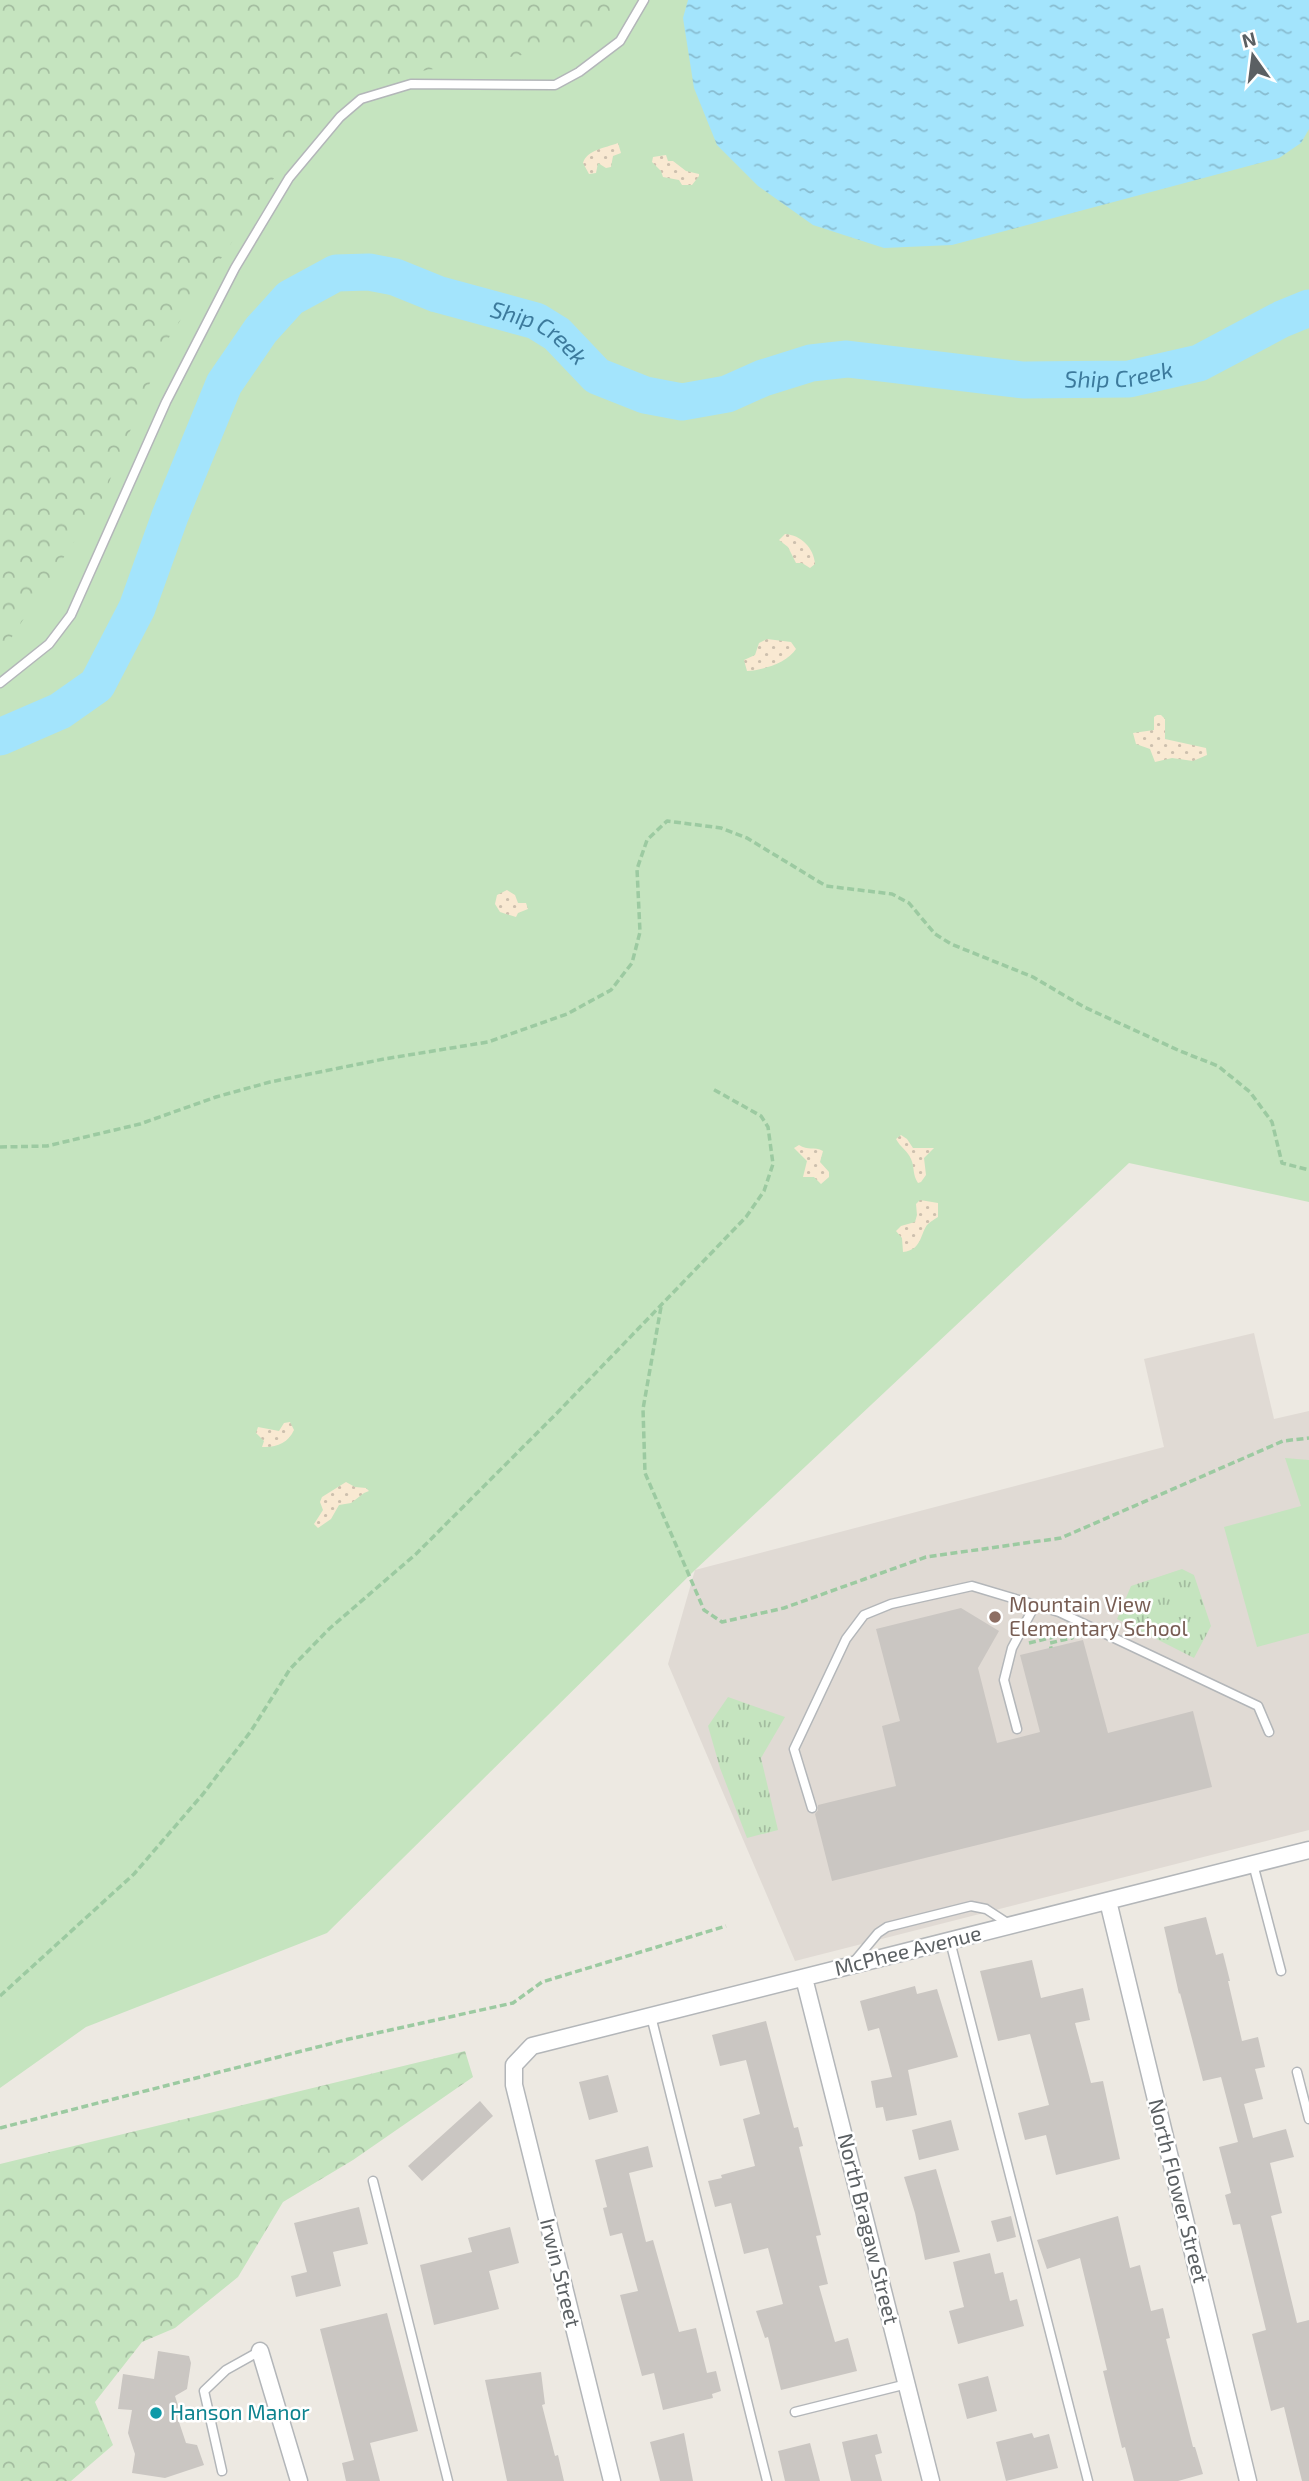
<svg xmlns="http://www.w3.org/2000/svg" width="1309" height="2481" viewBox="0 0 1309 2481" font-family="'Exo 2',sans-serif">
	<defs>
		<pattern id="forest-crowns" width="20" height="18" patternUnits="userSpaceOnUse" patternTransform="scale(1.75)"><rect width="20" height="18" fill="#c5e4bf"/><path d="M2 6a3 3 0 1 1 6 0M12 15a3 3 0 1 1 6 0" fill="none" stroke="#a3bc9f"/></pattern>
		<pattern id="sand-dots" width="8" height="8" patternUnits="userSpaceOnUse" patternTransform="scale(1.75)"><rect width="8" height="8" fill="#f9e9d2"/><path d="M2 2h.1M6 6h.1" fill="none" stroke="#cdc0ae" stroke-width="1.8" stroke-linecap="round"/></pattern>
		<pattern id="park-tufts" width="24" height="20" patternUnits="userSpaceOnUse" patternTransform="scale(1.75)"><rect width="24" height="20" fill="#c5e4bf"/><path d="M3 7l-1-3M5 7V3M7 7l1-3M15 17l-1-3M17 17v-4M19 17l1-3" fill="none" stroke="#a3bc9f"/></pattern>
		<pattern id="water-ripples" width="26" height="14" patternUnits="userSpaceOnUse" patternTransform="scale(1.75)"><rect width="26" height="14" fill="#a3e4fc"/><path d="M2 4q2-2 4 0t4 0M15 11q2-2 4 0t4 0" fill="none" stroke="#88bcd0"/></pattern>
	</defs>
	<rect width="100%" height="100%" fill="#ede9e2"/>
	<path fill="#e0dad4" d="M1254 1333 1274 1419 1309 1411V1830L795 1961 668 1664 695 1570 1164 1447 1144 1359Z"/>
	<path fill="#c5e4bf" d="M365 0H1309V1202L1129 1163 695 1570 327 1933 86 2027 0 2088V235Z
		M1285 1458 1309 1460V1633L1257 1647 1224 1527 1301 1506Z"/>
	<path fill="url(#forest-crowns)" d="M0 0H619L584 45 384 77 315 116 168 339 103 497 4 649 0 651Z
		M465 2051 473 2077 353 2160 283 2202 238 2277 175 2328 142 2342 95 2402 113 2445 71 2481H0V2164Z"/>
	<path fill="url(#sand-dots)" d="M618 143 621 153 613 156 611 167 606 168 598 163 596 173 589 174 583 163C587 150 605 148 618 143Z
		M666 155 668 161H673L686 171 699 174V176L692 185H682L679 180 663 177 661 171 652 162 653 157Z
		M785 534C801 535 814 548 815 564L810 568 802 563H796L788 547 779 540Z
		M767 639 791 642 796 649C787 663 763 670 747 671L744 660 755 655 759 643Z
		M1157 715H1161L1165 719V739L1206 748 1207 755 1193 761 1172 758 1155 762 1150 749 1136 744 1133 733 1154 730V717Z
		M507 890 515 895 518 903H526L528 909 518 913 516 917 500 912 495 904 497 895Z
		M901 1135 907 1139 913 1148H934L924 1158 926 1175 921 1182 918 1183C912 1174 915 1168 911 1159 908 1151 900 1147 896 1139Z
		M799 1145C808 1151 814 1146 823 1151L820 1162 829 1172V1177L821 1184 814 1177H803L807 1161 794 1148Z
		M920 1200 938 1203V1217C935 1219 931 1221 928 1224 920 1232 923 1250 903 1252L902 1238 896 1231 901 1226 915 1222 917 1215 916 1204Z
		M290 1422 294 1430C288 1443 276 1448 262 1447L264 1441 256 1433 258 1427 279 1431 284 1423Z
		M346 1482 355 1487 366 1488 369 1491 364 1493 351 1503 339 1505 331 1519 318 1528 314 1524 323 1510 320 1502 322 1497Z"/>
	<path fill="url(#park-tufts)" d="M1182 1569 1194 1575 1211 1626 1194 1658 1117 1619 1131 1586Z
		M728 1697 785 1717 761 1758 778 1830 747 1838 720 1768 708 1726Z"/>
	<path fill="url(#water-ripples)" d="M688 0H1309V129L1301 143 1279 158 952 245 884 248 813 225 758 186 717 145 694 88 683 18Z"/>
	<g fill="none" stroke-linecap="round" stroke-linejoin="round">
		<path stroke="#a3e4fc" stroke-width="37" id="s1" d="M0 737 60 711 97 685 137 608 170 516 224 384 261 330 290 298 336 273 369 272 395 277 437 294 536 321 557 334 597 376 645 395 682 402 727 394 763 378 811 363 847 359 1023 380 1129 379 1199 363 1282 319 1309 308"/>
	</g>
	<path fill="#cac6c2" d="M961 1608 999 1631 978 1668 997 1743 1040 1732 1020 1655 1083 1640 1108 1733 1193 1711 1212 1787 832 1881 815 1814 818 1810V1805L896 1786 882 1726 900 1721 876 1629Z
		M1206 1917 1216 1955 1223 1953 1230 1981H1228L1242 2041 1258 2037 1265 2067 1255 2069 1263 2099 1244 2104 1253 2138 1286 2129 1294 2157 1270 2163 1282 2213 1271 2216 1297 2323 1309 2320V2481H1302L1284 2407 1271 2411 1252 2334 1266 2330 1240 2224 1233 2225 1225 2195 1231 2193 1219 2147 1238 2142 1221 2077 1203 2081 1180 1993 1179 1994 1164 1927Z
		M1032 1960 1041 1998 1083 1988 1090 2020 1075 2023 1091 2083 1103 2081 1120 2159 1056 2175 1046 2135 1025 2140 1018 2113 1049 2105 1030 2034 998 2041 980 1971Z
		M915 1986 917 1994 937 1989 958 2057 908 2070 917 2115 886 2121 883 2107 876 2108 871 2081 892 2077 879 2028 868 2031 860 2001Z
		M766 2021 794 2128 798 2127 803 2146 799 2147 821 2235 816 2236 828 2284 819 2286 835 2342 848 2338 857 2371 781 2390 768 2337 765 2338 756 2311 783 2304 768 2248 744 2254 731 2203 715 2207 708 2181 722 2178 721 2175 755 2166 743 2119 760 2114 746 2060 720 2066 712 2035Z
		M608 2075 618 2112 589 2120 579 2082Z
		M480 2101 493 2116 422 2181 408 2166Z
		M951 2120 959 2150 919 2160 912 2130Z
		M648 2146 653 2167 629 2173 646 2242 653 2240 679 2332 696 2328 707 2373 716 2371 721 2391 712 2394 713 2398 663 2410 654 2373 642 2376 620 2295 638 2291 622 2233 610 2236 603 2208 607 2207 595 2160Z
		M936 2169 960 2252 925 2260 915 2213 904 2177Z
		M359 2207 368 2244 333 2252 341 2286 296 2297 291 2276 307 2272 294 2223Z
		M1011 2216 1016 2237 997 2242 991 2221Z
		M1118 2216 1130 2268 1140 2265 1151 2311 1163 2308 1170 2338 1166 2339 1193 2447H1195L1203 2474 1178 2481H1134L1125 2447 1122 2448 1103 2371 1107 2370 1080 2258 1047 2269 1037 2240Z
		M510 2227 519 2263 489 2271 499 2309 434 2325 420 2265 472 2252 468 2238Z
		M990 2253 995 2274 1003 2272 1010 2301 1017 2299 1024 2326 958 2344 949 2311 964 2307 953 2262Z
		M387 2313 418 2431 370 2443 380 2481H346L342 2463 354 2460 320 2329Z
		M158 2351 189 2356 191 2363 187 2389 175 2396 181 2415 177 2416 186 2443 197 2445 204 2465 165 2478 132 2473 135 2454 128 2433 132 2410 118 2409 123 2374 154 2379Z
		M541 2372 545 2404 542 2405 555 2456 558 2455 564 2481H507L485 2380Z
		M988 2376 997 2411 967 2419 958 2384Z
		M684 2433 693 2481H660L650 2442Z
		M1032 2433 1034 2438 1049 2434 1058 2468 1006 2481 996 2442Z
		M877 2434 882 2453 875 2455 882 2481H851L842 2442Z
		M810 2443 820 2481H785L778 2451Z"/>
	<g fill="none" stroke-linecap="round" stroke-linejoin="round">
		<defs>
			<path id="service" d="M0 683 49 644 71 615 166 402 235 268 289 178 340 117 361 99 411 84 555 85 579 72 620 41 644 0
				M1017 1729 1004 1680 1012 1648 1035 1605
				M812 1808 794 1749 846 1639 864 1615 891 1604 972 1586 1059 1612 1258 1706 1269 1732
				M1253 1864 1281 1971
				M950 1941 1088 2481
				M853 1963 878 1933 887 1927 971 1906 986 1909 1009 1924
				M651 2016 767 2481
				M1297 2072 1309 2119
				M373 2181 448 2481
				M795 2412 907 2384
				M222 2471 204 2391 226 2370 260 2351"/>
			<path id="minor" d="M1108 1901 1248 2481
				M804 1978 931 2481
				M260 2351 299 2481
				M612 2481 514 2085V2065L532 2046 1309 1850"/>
		</defs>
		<use href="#service" stroke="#b3b6b9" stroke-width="11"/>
		<use href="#minor" stroke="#b3b6b9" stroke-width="19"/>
		<path stroke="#9ccaa1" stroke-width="3.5" stroke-dasharray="7 3.5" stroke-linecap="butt" d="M0 1147 47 1146 140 1124 216 1097 270 1082 384 1059 488 1042 567 1014 611 990 632 963 640 932 637 869 647 840 667 821 721 828 747 838 826 886 892 894 909 903 935 934 951 944 1033 977 1084 1007 1180 1051 1218 1066 1250 1092 1272 1122 1282 1163 1309 1170
			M661 1307 643 1409 645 1473 704 1610 722 1622 784 1608 926 1557 1061 1538 1283 1441 1309 1438
			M1029 1643 1070 1633 1072 1638 1050 1643 1051 1648
			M0 1996 134 1874 203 1794 251 1731 290 1669 329 1629 416 1554 557 1413 746 1217 764 1191 773 1164 768 1127 761 1116 711 1088
			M0 2128 349 2039 513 2003 542 1982 726 1926"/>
		<use href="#service" stroke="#fff" stroke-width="8"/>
		<use href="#minor" stroke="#fff" stroke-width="16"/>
	</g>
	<circle fill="#8d6e63" stroke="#fff" stroke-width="2.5" cx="995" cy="1617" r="7"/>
	<circle fill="#0f9aa8" stroke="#fff" stroke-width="2.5" cx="156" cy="2413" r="7"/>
	<g text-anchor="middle" stroke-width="5" stroke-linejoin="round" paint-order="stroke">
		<g font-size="21" fill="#785e54" stroke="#fff" text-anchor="start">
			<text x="1009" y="1612">Mountain View<tspan x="1009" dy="24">Elementary School</tspan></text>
		</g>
		<g font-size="21" fill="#5b6063" stroke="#fff">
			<text transform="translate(908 1951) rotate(-14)" y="7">McPhee Avenue</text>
			<text transform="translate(1178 2191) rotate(76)" y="7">North Flower Street</text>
			<text transform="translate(868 2229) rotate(76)" y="7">North Bragaw Street</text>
			<text transform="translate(560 2273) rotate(76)" y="7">Irwin Street</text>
		</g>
		<g font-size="21" fill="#0d838f" stroke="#fff" text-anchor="start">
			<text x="170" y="2420">Hanson Manor</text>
		</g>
		<g font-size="23" font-style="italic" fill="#3c7a9c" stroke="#fff">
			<text dy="8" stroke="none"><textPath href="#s1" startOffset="814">Ship Creek</textPath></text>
			<text dy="8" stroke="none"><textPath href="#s1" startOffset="1423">Ship Creek</textPath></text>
		</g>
	</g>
	<g transform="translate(1253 56) rotate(346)" stroke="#ffffff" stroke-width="5" paint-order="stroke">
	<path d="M0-5L12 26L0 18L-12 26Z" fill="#5b6063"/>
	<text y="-10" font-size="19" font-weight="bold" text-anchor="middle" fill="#5b6063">N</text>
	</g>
</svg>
